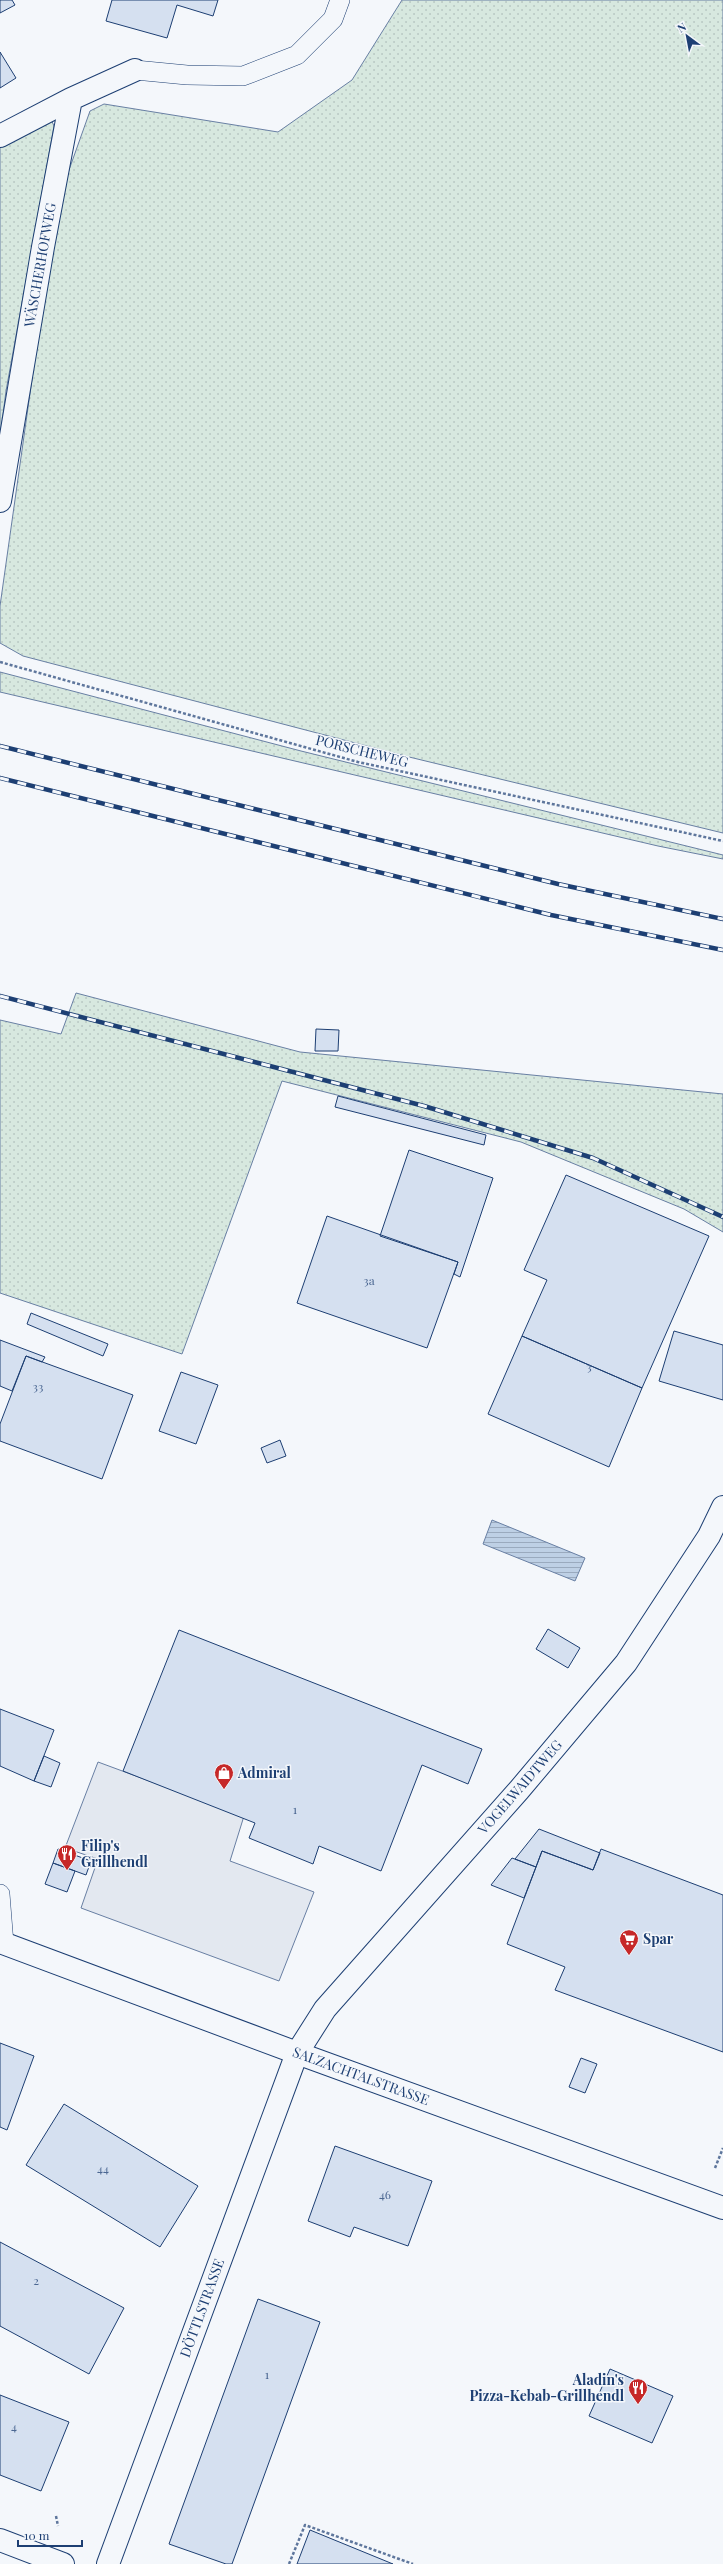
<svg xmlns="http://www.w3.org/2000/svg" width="723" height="2564" viewBox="0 0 723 2564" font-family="'Playfair Display',serif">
	<defs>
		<pattern id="green-dots" width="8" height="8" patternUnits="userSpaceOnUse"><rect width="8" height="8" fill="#d7e8df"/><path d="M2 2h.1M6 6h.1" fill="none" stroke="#b8c8c3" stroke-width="1.8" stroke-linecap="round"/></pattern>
		<pattern id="water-rules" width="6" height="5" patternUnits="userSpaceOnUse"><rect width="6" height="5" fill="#bed0e5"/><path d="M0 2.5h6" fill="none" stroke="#9aaabe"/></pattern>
	</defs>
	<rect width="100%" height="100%" fill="#f4f7fb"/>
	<path fill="url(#green-dots)" stroke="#687fa3" d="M402 0H723V833L405 756 23 656 0 643V606L36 351 64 184 90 111 104 104 278 132 352 80Z
		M50 117 54 126 6 391 0 437V142Z
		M0 672 301 751 723 855V859L658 846 0 692Z
		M76 993 300 1052 723 1094V1232L684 1209 521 1142 282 1081 182 1354 0 1293V1020L61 1034Z"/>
	<path fill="#e3e8f0" stroke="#687fa3" d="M98 1762 244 1816 230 1861 314 1892 279 1981 81 1908 98 1859 65 1848Z"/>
	<path fill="url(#water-rules)" stroke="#687fa3" d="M492 1520 585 1558 575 1581 483 1544Z"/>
	<path fill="#d5e0f0" stroke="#1d3f73" d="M0 0H12L15 5 0 13Z
		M112 0H218L213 16 177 5 167 38 106 21Z
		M0 52 16 78 0 88Z
		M316 1029 339 1030 338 1051H315Z
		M338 1096 486 1135 484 1145 335 1107Z
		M409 1150 493 1178 460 1277 454 1274 458 1262 380 1236Z
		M566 1175 709 1236 642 1388 522 1336 547 1280 524 1270Z
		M327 1216 458 1262 427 1348 297 1303Z
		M31 1313 108 1344 103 1356 27 1324Z
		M674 1331 723 1345V1400L659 1381Z
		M522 1336 642 1388 609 1467 488 1414Z
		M0 1340 45 1357 42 1362 26 1356 12 1391 0 1386Z
		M26 1356 133 1395 102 1479 0 1441V1424Z
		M181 1372 218 1385 196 1444 159 1431Z
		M280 1440 286 1456 267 1463 261 1448Z
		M548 1629 580 1648 568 1668 536 1649Z
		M179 1630 482 1749 468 1784 422 1765 381 1871 319 1846 313 1864 249 1838 255 1823 123 1771Z
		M0 1709 54 1730 34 1781 0 1766Z
		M44 1756 60 1763 51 1787 34 1781Z
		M539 1829 600 1853 593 1870 542 1851 536 1867 515 1859Z
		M58 1849 91 1861 86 1875 53 1863Z
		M601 1849 723 1895V2052L555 1990 565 1967 507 1944 542 1851 593 1870Z
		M512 1858 536 1867 524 1898 491 1885Z
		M53 1863 75 1871 67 1892 45 1884Z
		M0 2043 34 2056 7 2130 0 2127Z
		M581 2058 597 2064 585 2093 569 2087Z
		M64 2104 198 2186 160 2247 26 2165Z
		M335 2146 432 2181 408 2246 354 2227 350 2237 308 2221Z
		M0 2242 124 2308 89 2374 0 2326Z
		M258 2299 320 2322 232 2564H226L169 2544Z
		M610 2369 673 2396 652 2443 589 2416Z
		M0 2395 69 2422 41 2491 0 2475Z
		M310 2530 393 2564H297Z"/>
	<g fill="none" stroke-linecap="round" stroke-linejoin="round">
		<defs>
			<path id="service" d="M135 70 187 75 243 76 297 55 333 19 340 0
				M0 1894 4 1944"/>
			<path id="minor" d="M0 136 71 99
				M0 501 43 247 71 99 135 70
				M297 2053 325 2009 519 1790 626 1663 709 1536 723 1507
				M0 2540 63 2564"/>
			<path id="tertiary" d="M108 2564 297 2053"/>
			<path id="primary" d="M0 1942 297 2053 723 2208"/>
		</defs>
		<use href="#service" stroke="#1d3f73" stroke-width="20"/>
		<use href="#minor" stroke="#1d3f73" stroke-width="24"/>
		<use href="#tertiary" stroke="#1d3f73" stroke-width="24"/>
		<use href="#primary" stroke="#1d3f73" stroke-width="24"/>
		<path stroke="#5e769c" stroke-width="2.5" stroke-dasharray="3 2" stroke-linecap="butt" d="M0 662 358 762 723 841
			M715 2168 723 2148
			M56 2516 58 2526
			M289 2564 305 2525 413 2564"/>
		<use href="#service" stroke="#f4f7fb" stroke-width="19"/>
		<use href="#minor" stroke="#f4f7fb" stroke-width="22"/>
		<use href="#tertiary" stroke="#f4f7fb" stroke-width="22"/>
		<use href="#primary" stroke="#f4f7fb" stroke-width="22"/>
		<defs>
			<path id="rail" d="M0 746 558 884 723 919
				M0 778 551 915 723 950
				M0 996 424 1106 593 1158 723 1217"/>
		</defs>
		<use href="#rail" stroke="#1d3f73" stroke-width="4.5"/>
		<use href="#rail" stroke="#f4f7fb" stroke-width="3" stroke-dasharray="9" stroke-linecap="butt"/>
	</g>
	<defs>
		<symbol id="shop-pin" viewBox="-11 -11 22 30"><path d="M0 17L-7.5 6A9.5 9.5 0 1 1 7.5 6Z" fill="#c62828" stroke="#f4f7fb"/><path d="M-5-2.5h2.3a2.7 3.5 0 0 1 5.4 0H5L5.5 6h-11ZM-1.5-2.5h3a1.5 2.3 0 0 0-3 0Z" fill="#fff"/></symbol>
		<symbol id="restaurant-pin" viewBox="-11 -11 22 30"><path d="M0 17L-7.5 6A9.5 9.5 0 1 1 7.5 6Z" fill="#c62828" stroke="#f4f7fb"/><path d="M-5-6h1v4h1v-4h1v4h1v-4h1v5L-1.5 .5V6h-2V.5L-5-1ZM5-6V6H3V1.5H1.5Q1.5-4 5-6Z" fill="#fff"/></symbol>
		<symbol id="supermarket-pin" viewBox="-11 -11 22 30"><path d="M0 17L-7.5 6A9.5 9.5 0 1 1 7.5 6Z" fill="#c62828" stroke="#f4f7fb"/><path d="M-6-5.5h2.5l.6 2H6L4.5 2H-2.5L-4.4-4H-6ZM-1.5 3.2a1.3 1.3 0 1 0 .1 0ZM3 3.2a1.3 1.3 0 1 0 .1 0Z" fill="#fff"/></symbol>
	</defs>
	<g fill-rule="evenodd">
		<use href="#shop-pin" x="213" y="1762" width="22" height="30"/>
		<use href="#restaurant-pin" x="56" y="1843" width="22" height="30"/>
		<use href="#supermarket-pin" x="618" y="1928" width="22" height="30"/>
		<use href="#restaurant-pin" x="627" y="2377" width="22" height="30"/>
	</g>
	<g text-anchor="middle" stroke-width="3" stroke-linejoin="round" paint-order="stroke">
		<g font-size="12" fill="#4b6792">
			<text x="369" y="1285">3a</text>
			<text x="589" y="1371">3</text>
			<text x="38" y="1391">33</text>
			<text x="295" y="1814">1</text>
			<text x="103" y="2173">44</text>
			<text x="385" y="2199">46</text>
			<text x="36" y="2285">2</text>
			<text x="267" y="2379">1</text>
			<text x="14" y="2431">4</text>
		</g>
		<g font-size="14" fill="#1d3f73" stroke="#f4f7fb">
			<text transform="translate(40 265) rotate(-80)" y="5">WÄSCHERHOFWEG</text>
			<text transform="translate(362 751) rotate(14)" y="5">PORSCHEWEG</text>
			<text transform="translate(520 1787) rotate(-49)" y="5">VOGELWAIDTWEG</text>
			<text transform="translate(361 2076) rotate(20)" y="5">SALZACHTALSTRASSE</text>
			<text transform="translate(202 2308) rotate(-70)" y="5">DÖTTLSTRASSE</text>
		</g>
		<g font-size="14" font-weight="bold" fill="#1d3f73" stroke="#f4f7fb" text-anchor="start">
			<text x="238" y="1778">Admiral</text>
			<text x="81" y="1851">Filip's<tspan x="81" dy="16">Grillhendl</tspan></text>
			<text x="643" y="1944">Spar</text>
			<text x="624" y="2385" text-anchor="end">Aladin's<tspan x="624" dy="16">Pizza-Kebab-Grillhendl</tspan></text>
		</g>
	</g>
	<g transform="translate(687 36) rotate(328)" stroke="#f4f7fb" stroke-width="3" paint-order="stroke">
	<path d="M0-3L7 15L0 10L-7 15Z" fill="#1d3f73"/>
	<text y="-6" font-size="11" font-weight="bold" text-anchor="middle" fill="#1d3f73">N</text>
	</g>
	<path d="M18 2540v6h64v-6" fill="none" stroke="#1d3f73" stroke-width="2"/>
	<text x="24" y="2540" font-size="12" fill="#1d3f73" stroke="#f4f7fb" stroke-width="3" paint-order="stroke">10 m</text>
</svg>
